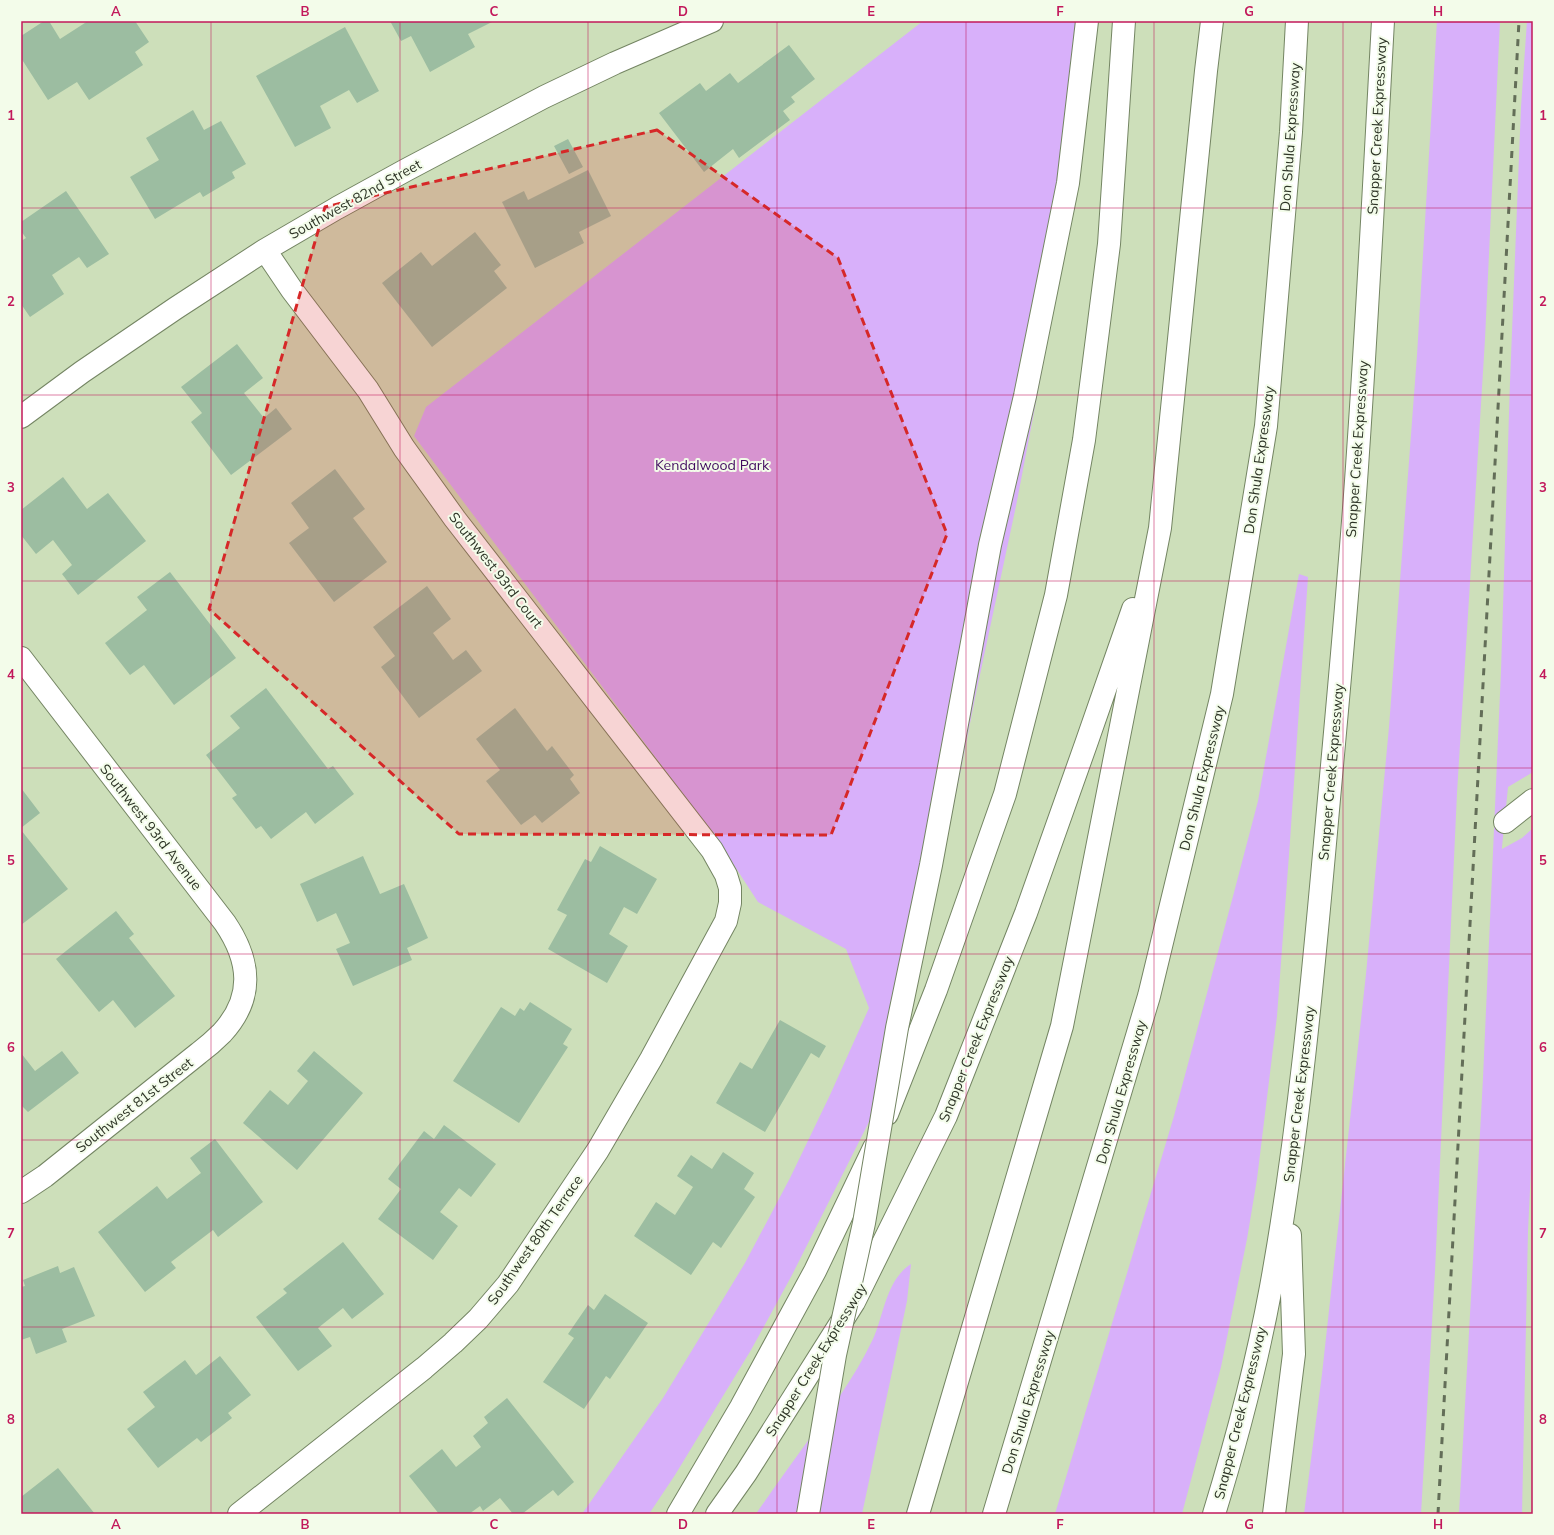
<svg xmlns="http://www.w3.org/2000/svg" width="1554" height="1535" viewBox="0 0 1554 1535" font-family="Mulish,sans-serif">
	<rect width="100%" height="100%" fill="#cddfba"/>
	<path fill="#d8b0fa" d="M923 21H1095L1058 278 1044 360 1016 506 975 698 931 921 902 1043 883 1094 792 1275 751 1350 675 1475 649 1514H582L663 1398 745 1263 790 1178 830 1095 869 1008 846 949 758 902 719 842 414 436 426 407Z
		M1437 21H1500L1485 339 1457 793 1435 1271 1421 1514H1304L1322 1374 1366 974 1389 727 1417 355Z
		M1527 21H1533V772L1508 787 1502 847V849L1522 838 1533 828V1128L1528 1231 1522 1514H1459L1483 1078 1501 671 1510 382 1521 107Z
		M1299 574 1308 577 1290 841 1277 1016 1257 1179 1247 1239 1221 1367 1182 1514H1055L1174 1116 1232 900 1258 801Z
		M911 1264 907 1301 862 1514H756C771 1492 786 1471 802 1449 827 1414 854 1379 873 1339 884 1315 886 1280 911 1264Z"/>
	<path fill="#9cbda1" d="M44 21H49L60 39 88 21H135L149 42 135 52 143 65 89 100 77 82 48 100 21 58V36Z
		M390 21H494L468 34 475 47 430 72 411 36 401 41Z
		M345 27 379 91 357 103 349 90 320 106 331 128 295 147 256 76Z
		M789 45 815 79 791 97 795 102 783 111 790 120 739 158 733 149 704 172 659 113 700 83 706 91 730 73 738 83Z
		M193 110 204 130 221 121 246 164 232 172 235 178 203 197 200 192 155 219 130 177 159 160 146 138Z
		M568 139 583 167 569 174 554 146Z
		M588 170 611 216 579 232 584 243 535 268 502 202 524 191 528 200Z
		M66 191 109 254 87 268 79 257 52 275 64 294 30 317 21 304V241L26 238 21 231V222Z
		M475 232 501 265 494 271 507 288 432 347 382 283 421 252 432 266Z
		M237 344 263 378 244 393 264 418 276 408 292 429 231 475 191 422 202 413 181 387Z
		M335 469 365 509 353 518 387 562 334 602 289 543 309 528 291 503Z
		M63 477 87 509 108 493 146 541 78 595 62 574 72 565 53 540 36 554 21 535V510Z
		M170 572 236 658 174 705 144 665 130 675 105 643 147 610 137 597Z
		M427 586 451 619 433 633 453 660 466 650 482 671 419 718 381 667 395 656 373 627Z
		M266 688 328 769 333 766 354 794 315 824 306 812 271 839 261 826 256 829 232 798 237 795 206 755 240 728 230 716Z
		M515 708 547 751 552 746 574 775 570 779 580 793 542 823 535 815 521 825 486 781 500 770 476 739Z
		M21 788 40 813 21 828Z
		M21 830 68 889 21 925Z
		M600 846 657 879 637 914 624 907 609 934 628 946 607 983 548 949 567 915 557 910 585 859 591 862Z
		M363 856 380 894 404 884 428 938 407 948 412 960 353 986 336 949 350 943 336 913 317 922 300 884Z
		M116 911 134 934 129 938 175 996 135 1028 113 1000 99 1012 56 959Z
		M530 1002 572 1029 563 1044 568 1047 519 1123 453 1081 501 1007 515 1016 520 1008 524 1011Z
		M780 1020 826 1046 819 1058 811 1053 765 1132 716 1103 740 1062 752 1069Z
		M62 1051 79 1073 28 1112 22 1106 21 1108V1053L35 1071Z
		M314 1051 363 1093 297 1170 243 1123 270 1090 288 1105 308 1081 297 1071Z
		M444 1125 496 1164 471 1197 459 1188 440 1212 458 1226 433 1260 378 1219 401 1189 388 1179 424 1131 434 1139Z
		M215 1139 263 1202 218 1237 213 1230 171 1262 176 1268 145 1292 98 1232 157 1186 167 1199 201 1173 190 1158Z
		M723 1152 754 1173 744 1189 755 1197 721 1248 713 1242 691 1275 634 1236 656 1202 675 1215 693 1187 677 1176 691 1155 712 1169Z
		M343 1242 384 1294 352 1319 343 1308 318 1328 332 1346 298 1371 256 1317 287 1293 283 1289Z
		M58 1266 60 1273 74 1267 95 1316 62 1329 67 1342 36 1354 30 1337 21 1340V1287L25 1286 23 1280Z
		M605 1294 648 1323 610 1379 606 1376 584 1409 543 1382 574 1338 568 1334 588 1305 594 1310Z
		M220 1356 251 1395 228 1413 232 1418 201 1442 197 1438 158 1468 127 1429 155 1407 143 1392 185 1360 196 1375Z
		M507 1398 574 1482 558 1496 553 1490 522 1514H513L500 1498 483 1511 480 1506 469 1514H439L409 1476 442 1449 456 1467 481 1447 473 1436 488 1423 484 1417Z
		M58 1468 95 1514H21V1497Z"/>
	<g fill="none" stroke-linecap="round" stroke-linejoin="round">
		<defs>
			<path id="minor" d="M21 417 82 372 176 308 265 250 337 208 406 170 544 97 615 63 712 21
				M21 658 225 923C250 960 255 997 222 1033 215 1040 207 1047 199 1053L45 1176 21 1192
				M1505 822 1533 800
				M239 1514 424 1368 453 1343 478 1319 508 1284 598 1150 651 1059 726 921 730 903V888L726 875 712 850 455 519 404 448 368 390 292 290 265 250"/>
			<path id="motorway" d="M887 1114 936 990 1005 794 1056 595 1084 440 1109 244 1124 21
				M678 1514 741 1407 815 1271 874 1148
				M717 1514 746 1473 854 1302 946 1116 1026 913 1086 744 1133 609
				M918 1514 1062 1026 1160 528 1206 71 1212 21
				M994 1514 1149 996 1222 694 1266 426 1291 132 1297 21
				M1214 1514C1237 1439 1257 1363 1271 1287 1299 1133 1313 977 1327 821 1338 698 1350 575 1358 452 1368 308 1375 165 1383 21
				M1274 1514 1294 1354 1290 1235"/>
		</defs>
		<use href="#minor" stroke="#748563" stroke-width="24"/>
		<use href="#motorway" stroke="#748563" stroke-width="24"/>
		<use href="#minor" stroke="#fff" stroke-width="22"/>
		<use href="#motorway" stroke="#fff" stroke-width="22"/>
		<path stroke="#636e58" stroke-width="3" stroke-dasharray="7 7" stroke-linecap="butt" d="M1438 1514 1519 21"/>
		<defs>
			<path id="motorway-bridge" d="M808 1514 835 1355 864 1223 897 1028 931 865 990 545 1025 396 1068 183 1087 21"/>
		</defs>
		<use href="#motorway-bridge" stroke="#748563" stroke-width="24" stroke-linecap="butt"/>
		<use href="#motorway-bridge" stroke="#fff" stroke-width="22"/>
	</g>
	<path fill="#d62828" fill-opacity="0.2" stroke="#d62828" stroke-width="3" stroke-dasharray="8 5" stroke-linejoin="round" d="M657 130 838 258 947 534 831 835 459 834 209 609 325 207Z"/>
	<path fill="none" stroke="#c2185b" stroke-width="1" stroke-opacity="0.55" d="M211 21V1514M400 21V1514M588 21V1514M777 21V1514M966 21V1514M1154 21V1514M1343 21V1514M21 208H1533M21 395H1533M21 581H1533M21 768H1533M21 954H1533M21 1140H1533M21 1327H1533"/>
	<g text-anchor="middle" stroke-width="4" stroke-linejoin="round" paint-order="stroke">
		<g font-size="14" fill="#2d3426" stroke="#f3fcea">
			<text transform="translate(1377 126) rotate(-87)" y="5">Snapper Creek Expressway</text>
			<text transform="translate(1290 137) rotate(-86)" y="5">Don Shula Expressway</text>
			<text transform="translate(355 199) rotate(-29)" y="5">Southwest 82nd Street</text>
			<text transform="translate(1357 449) rotate(-86)" y="5">Snapper Creek Expressway</text>
			<text transform="translate(1259 460) rotate(-82)" y="5">Don Shula Expressway</text>
			<text transform="translate(496 570) rotate(52)" y="5">Southwest 93rd Court</text>
			<text transform="translate(1331 772) rotate(-85)" y="5">Snapper Creek Expressway</text>
			<text transform="translate(1202 778) rotate(-76)" y="5">Don Shula Expressway</text>
			<text transform="translate(151 827) rotate(52)" y="5">Southwest 93rd Avenue</text>
			<text transform="translate(976 1039) rotate(-68)" y="5">Snapper Creek Expressway</text>
			<text transform="translate(1121 1092) rotate(-74)" y="5">Don Shula Expressway</text>
			<text transform="translate(1299 1094) rotate(-83)" y="5">Snapper Creek Expressway</text>
			<text transform="translate(134 1105) rotate(-38)" y="5">Southwest 81st Street</text>
			<text transform="translate(535 1240) rotate(-55)" y="5">Southwest 80th Terrace</text>
			<text transform="translate(816 1360) rotate(-58)" y="5">Snapper Creek Expressway</text>
			<text transform="translate(1028 1402) rotate(-73)" y="5">Don Shula Expressway</text>
			<text transform="translate(1240 1413) rotate(-76)" y="5">Snapper Creek Expressway</text>
		</g>
		<g font-size="14" fill="#420b60" stroke="#f3fcea">
			<text x="712" y="470">Kendalwood Park</text>
		</g>
	</g>
	<rect width="1554" height="1535" fill="none" stroke="#f3fcea" stroke-width="44"/>
	<rect x="22" y="22" width="1510" height="1491" fill="none" stroke="#c2185b" stroke-width="1.5"/>
	<g font-size="13" text-anchor="middle" font-weight="bold" fill="#c2185b">
		<text x="116" y="16">A</text>
		<text x="305" y="16">B</text>
		<text x="494" y="16">C</text>
		<text x="683" y="16">D</text>
		<text x="871" y="16">E</text>
		<text x="1060" y="16">F</text>
		<text x="1249" y="16">G</text>
		<text x="1438" y="16">H</text>
		<text x="11" y="120">1</text>
		<text x="1543" y="120">1</text>
		<text x="11" y="306">2</text>
		<text x="1543" y="306">2</text>
		<text x="11" y="492">3</text>
		<text x="1543" y="492">3</text>
		<text x="11" y="679">4</text>
		<text x="1543" y="679">4</text>
		<text x="11" y="865">5</text>
		<text x="1543" y="865">5</text>
		<text x="11" y="1052">6</text>
		<text x="1543" y="1052">6</text>
		<text x="11" y="1238">7</text>
		<text x="1543" y="1238">7</text>
		<text x="11" y="1424">8</text>
		<text x="1543" y="1424">8</text>
		<text x="116" y="1529">A</text>
		<text x="305" y="1529">B</text>
		<text x="494" y="1529">C</text>
		<text x="683" y="1529">D</text>
		<text x="871" y="1529">E</text>
		<text x="1060" y="1529">F</text>
		<text x="1249" y="1529">G</text>
		<text x="1438" y="1529">H</text>
	</g>
</svg>
